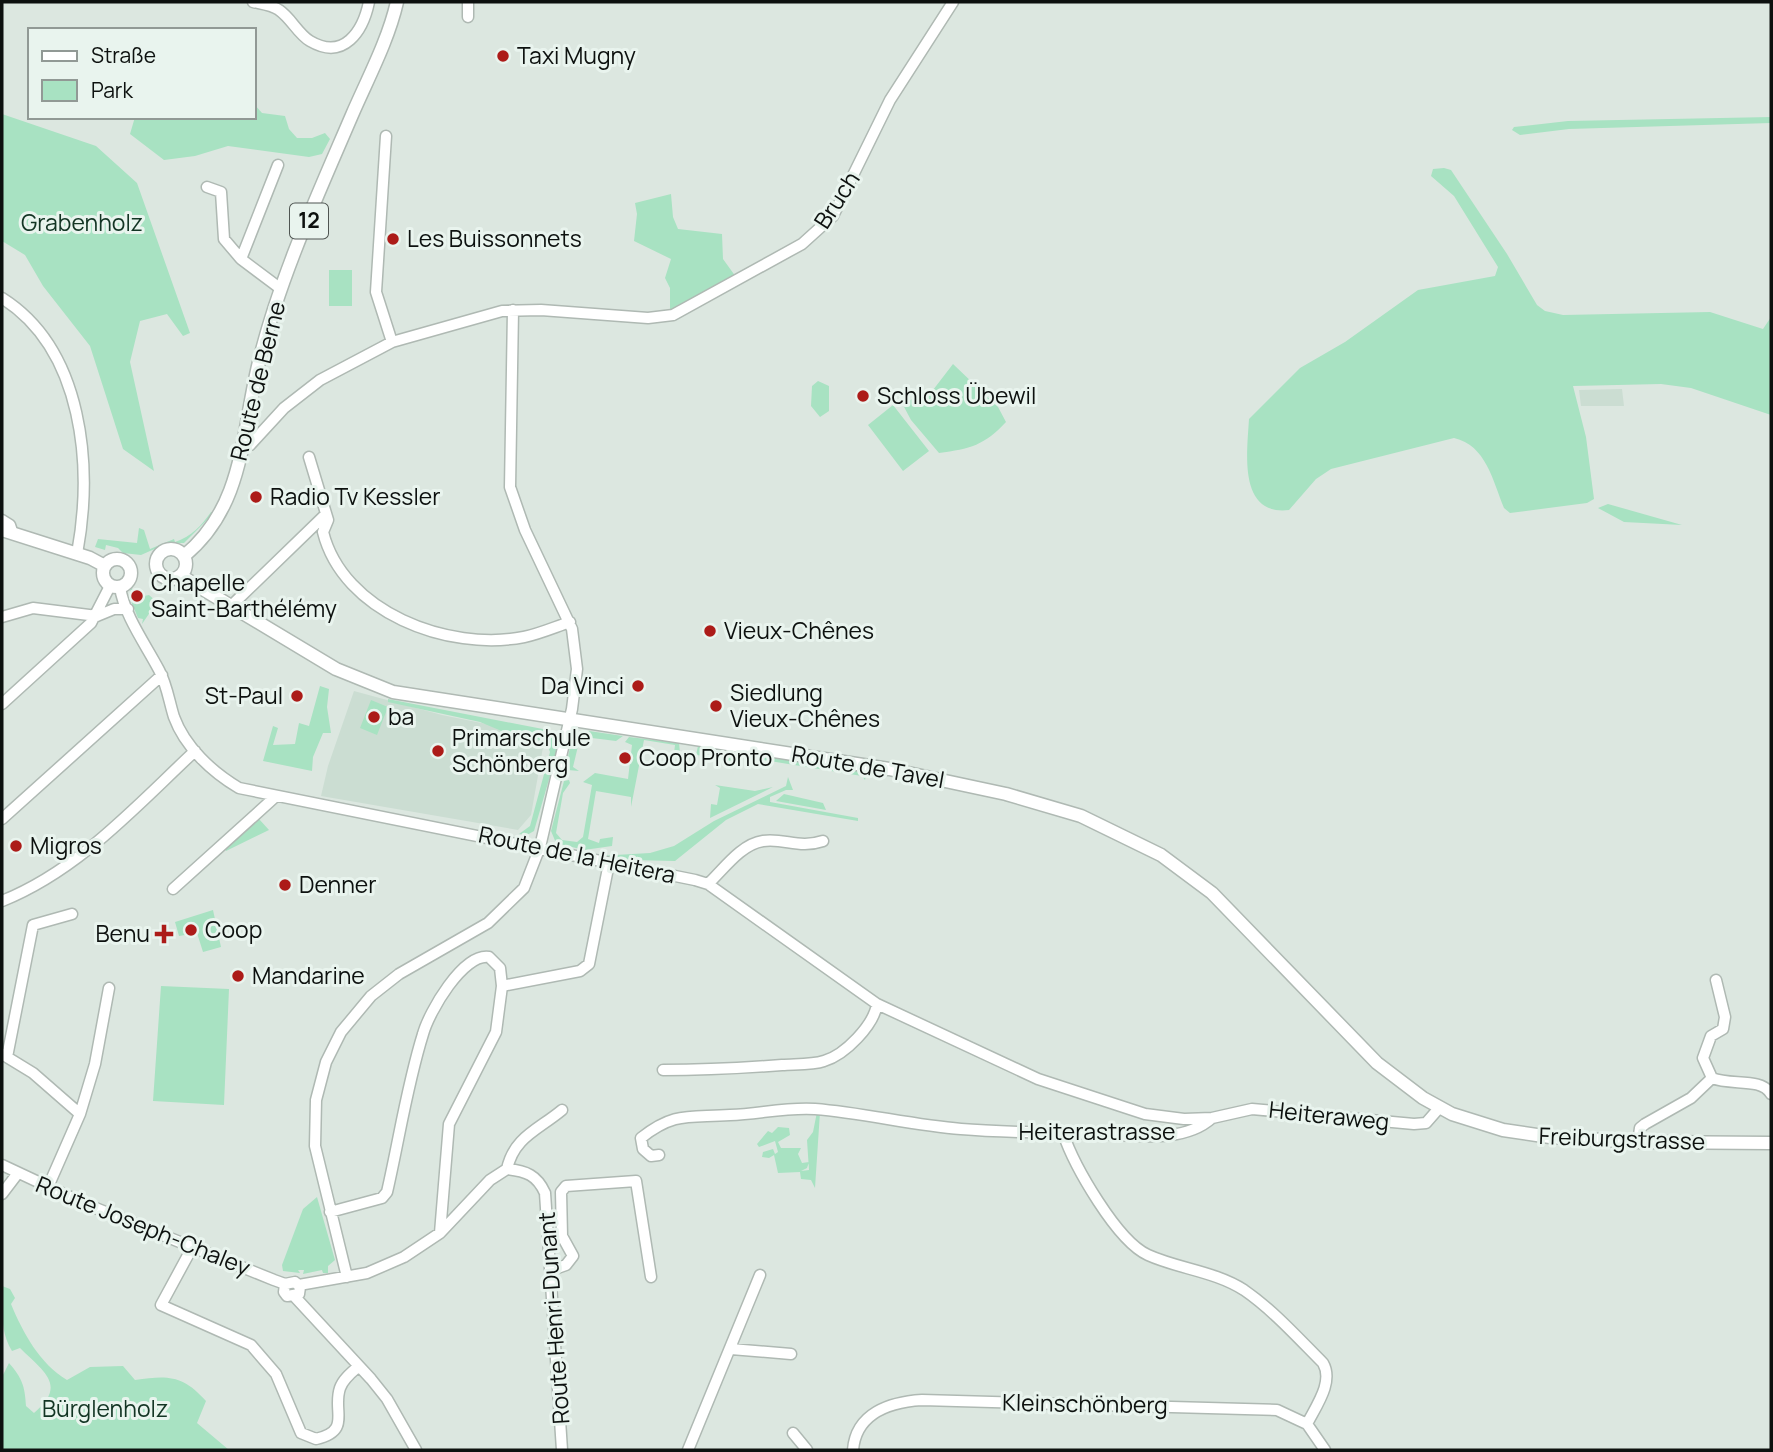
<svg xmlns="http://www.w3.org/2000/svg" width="1773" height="1452" viewBox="0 0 1773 1452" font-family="Manrope,sans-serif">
	<rect width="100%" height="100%" fill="#dce7e0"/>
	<path fill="#cbddd2" d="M1622 389 1624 406H1581L1579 390Z
		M354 691 442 715 545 736 531 815 518 830 321 796 328 766Z"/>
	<path fill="#a8e2c2" d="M254 104 262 113 285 116 289 129 297 138H312L325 133 330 139 322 154 309 157 228 146 195 156 164 160 130 134 135 117H254Z
		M2 114 96 146 137 183 190 333 183 336 167 314 140 321 130 362 154 471 123 449 90 346 43 286 25 255 2 241Z
		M1771 117V123L1569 129 1520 135 1512 130 1514 127 1568 121Z
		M1444 168 1451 170 1507 254 1537 305 1545 311 1563 315 1710 312 1763 329 1771 317V415L1691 388 1661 384 1573 386 1586 437 1594 499 1587 503 1510 513 1504 508C1493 481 1486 445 1454 438L1331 469 1316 479 1289 510C1238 516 1247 453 1249 419L1300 368 1345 342 1418 290 1495 276 1498 267 1454 196 1431 176 1433 169Z
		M671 194 673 217 678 229 722 234 723 259 736 277 670 311V288L665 278 671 259 634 241 637 214 635 203Z
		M329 270H352V306H329Z
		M953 364 998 407 1006 422C985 445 970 449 939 453L911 420 903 405 921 393 933 390Z
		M818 381 829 386V411L820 417 811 406 812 386Z
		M893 405 929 451 903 471 868 425Z
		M1608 504 1682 525 1624 522 1598 508Z
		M211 512 214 513 184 543H168L141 555 123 553 118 548 106 545 105 550 95 547 98 539 137 543 139 528 144 530 150 549 174 539 175 542C191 537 202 525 211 512Z
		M131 588 144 596 149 595 157 602 142 624 143 619 138 618 129 596Z
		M320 686 329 689 327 707 331 733H323L313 757 312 771 263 761 273 726 278 728 273 745 295 744 299 723 309 726Z
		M388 699 553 731 558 737 559 745 534 831 527 835 519 834 530 826 550 752 546 741 504 732 480 722 388 702Z
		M371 700 388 707 377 735 360 728Z
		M589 731 623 736 616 741 592 738 586 743 579 742 573 767 579 771 568 770C566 756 571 733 589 731Z
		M629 737 679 743 680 753H674L675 745 644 740 631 807V797L596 791 588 839 599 843 600 839 613 837 612 846 584 850 556 843 551 831 564 781 569 780 570 783 563 793 556 833 562 840 577 842 583 837 592 785 583 782 595 773 628 779 632 745 625 742Z
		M698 746 867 771 865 780 862 776 733 755 732 761 726 760 727 753 707 749 705 756 696 755Z
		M788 777 793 790H786L770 797V802L858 818V821L758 804 726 820 675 861 631 860 630 862 598 856 650 853 674 846 714 821 786 786Z
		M715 785 755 791 773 787 710 818 711 804 717 805 720 788Z
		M784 794 823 803 826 810 776 801Z
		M259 819 269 830 226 851 225 849Z
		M213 910 221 947 203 952 197 933 179 936 175 922Z
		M161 986 229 989 224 1105 153 1101Z
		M817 1112H820L815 1188 811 1180 801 1179 800 1172 778 1173 774 1155 769 1158 762 1157 763 1152 773 1149 775 1154 778 1152 775 1141 759 1147 757 1144 768 1131 772 1133 778 1127 789 1128 790 1135 778 1142 781 1148H801L798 1154 802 1163 809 1162 807 1168 801 1171 809 1170 807 1140 813 1132Z
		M317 1197 335 1260 328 1266V1273H323L322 1270 303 1274 304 1270H298L300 1273 283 1271 282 1265 303 1209Z
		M2 1286 10 1289 15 1298 11 1304C23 1333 40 1364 67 1380L90 1367 123 1366 135 1380C168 1375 183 1375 206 1401L197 1423 229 1450H2V1377L9 1363C22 1378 25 1386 26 1406L34 1413C68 1385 43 1371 20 1348L12 1351C0 1332 2 1308 2 1286Z"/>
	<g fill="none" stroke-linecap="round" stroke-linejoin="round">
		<defs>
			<path id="minor" d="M253 2C262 4 272 5 279 10 291 18 298 34 310 41 344 61 363 31 369 2
				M468 2V17
				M386 136 376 292 392 342
				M278 165 241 259 281 289
				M207 187 221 192 224 239 241 259
				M2 298C84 350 93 467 77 554
				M242 447 250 445 284 408 320 380 392 342 502 311 541 310 648 318 673 315 802 244 833 216 890 100 953 2
				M309 457 328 520 323 532C343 612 448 652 524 637 539 634 555 627 570 622
				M2 520 10 525 13 534
				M120 587C124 615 146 645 159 670 167 685 169 701 174 717 185 747 212 772 239 788L695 880 708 884 877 1004C874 1025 845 1055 824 1061 812 1065 795 1064 782 1065 742 1068 703 1070 663 1070
				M232 605 326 514
				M97 616 114 609H128
				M2 617 33 608 97 616
				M2 704 91 623 110 586
				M2 819 162 675
				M708 884C723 870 741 844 763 841 785 838 799 849 823 841
				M173 889 275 797
				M2 901C79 870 135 807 195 751
				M877 1004 1038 1079 1145 1114 1184 1119 1212 1118 1252 1109 1414 1124 1426 1123 1440 1107
				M2 1054 33 1073 80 1114
				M7 1057 33 925 72 914
				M1712 1078C1731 1086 1761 1077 1771 1094
				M1063 1133C1074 1166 1117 1241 1148 1255 1179 1269 1214 1271 1244 1290 1273 1310 1298 1338 1323 1363 1334 1382 1316 1406 1307 1424
				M1638 1142 1640 1128 1645 1124 1691 1098 1712 1078 1703 1058 1711 1036 1723 1029 1725 1017 1716 980
				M659 1155 651 1156 643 1149 641 1138C675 1111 690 1118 730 1115 759 1114 786 1107 815 1109 864 1113 912 1125 961 1129 1007 1133 1053 1132 1099 1134 1134 1135 1183 1144 1212 1118
				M2 1165 83 1203 274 1280 285 1284 295 1282 300 1287 299 1294 287 1296 284 1292 285 1284
				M507 1169C526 1171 537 1175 545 1193L562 1450
				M48 1187 80 1114 95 1064 109 988
				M2 1194 18 1173
				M330 1212 382 1198 387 1192C399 1140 407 1085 423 1034 429 1012 463 953 489 957L500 968 502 986
				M440 1233 449 1124 496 1032 502 986 580 971 589 964 609 863
				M193 1246 161 1305 251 1345 276 1374 301 1433 316 1439C352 1431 332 1411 340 1388 343 1379 352 1372 359 1366
				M552 1270 566 1265 573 1256 562 1236 561 1192 566 1186 636 1181 651 1277
				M347 1277 315 1146 316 1100 326 1062 341 1032 371 996 399 974 488 923 524 888 540 847 572 709 577 669 572 629 525 530 510 487 513 310
				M299 1285 367 1273 404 1257 440 1233 490 1180 507 1169C514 1137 538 1130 562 1110
				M295 1297 371 1379 387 1399 416 1450
				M731 1349 791 1354
				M793 1433 807 1450
				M688 1450 760 1275
				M853 1450C856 1413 890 1402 922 1400L1277 1410 1307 1424 1325 1450"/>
			<path id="major" d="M2 530 90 558 105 566
				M156 564a15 15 0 1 1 30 0a15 15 0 1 1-30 0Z
				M184 556C246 505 241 431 260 358 280 277 319 192 352 115 368 78 388 41 397 2
				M103 573a14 14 0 1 1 28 0a14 14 0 1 1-28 0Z
				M181 576 336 669 393 692 889 769 1006 794 1081 816 1161 855 1212 893 1377 1063 1423 1098 1452 1114 1503 1130 1550 1137 1638 1142 1771 1143"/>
		</defs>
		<use href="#minor" stroke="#afb9b3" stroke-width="13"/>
		<use href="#major" stroke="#afb9b3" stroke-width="15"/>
		<use href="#minor" stroke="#fff" stroke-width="10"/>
		<use href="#major" stroke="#fff" stroke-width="12"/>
	</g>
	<g fill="#ac1b18" stroke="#e9f4ee" stroke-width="2.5">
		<circle cx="503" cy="56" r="7"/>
		<circle cx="393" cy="239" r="7"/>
		<circle cx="863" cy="396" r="7"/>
		<circle cx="256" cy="497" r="7"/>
		<circle cx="137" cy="596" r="7"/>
		<circle cx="710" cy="631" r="7"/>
		<circle cx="638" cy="686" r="7"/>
		<circle cx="297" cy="696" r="7"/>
		<circle cx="716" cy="706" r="7"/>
		<circle cx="374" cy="717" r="7"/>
		<circle cx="438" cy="751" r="7"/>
		<circle cx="625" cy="758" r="7"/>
		<circle cx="16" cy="846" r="7"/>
		<circle cx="285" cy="885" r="7"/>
		<circle cx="191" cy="930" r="7"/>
		<path d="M160.5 923.5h7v7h7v7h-7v7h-7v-7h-7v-7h7z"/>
		<circle cx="238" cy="976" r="7"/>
	</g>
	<g text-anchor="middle" stroke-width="6" stroke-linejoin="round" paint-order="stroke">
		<rect fill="#e9f4ee" stroke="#4f5552" stroke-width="2" x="290" y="203.5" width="38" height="35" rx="5"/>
		<g font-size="21" font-weight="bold" fill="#0d110f">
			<text x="309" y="228">12</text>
		</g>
		<g font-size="23" fill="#0d110f" stroke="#e9f4ee" text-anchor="start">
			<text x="517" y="64">Taxi Mugny</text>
			<text x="407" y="247">Les Buissonnets</text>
			<text x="877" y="404">Schloss Übewil</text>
			<text x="270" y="505">Radio Tv Kessler</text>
			<text x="151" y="591">Chapelle<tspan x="151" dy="26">Saint-Barthélémy</tspan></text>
			<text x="724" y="639">Vieux-Chênes</text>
			<text x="624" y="694" text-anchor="end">Da Vinci</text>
			<text x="730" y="701">Siedlung<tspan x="730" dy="26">Vieux-Chênes</tspan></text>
			<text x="283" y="704" text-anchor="end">St-Paul</text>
			<text x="388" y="725">ba</text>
			<text x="452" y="746">Primarschule<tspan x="452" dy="26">Schönberg</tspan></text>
			<text x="639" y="766">Coop Pronto</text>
			<text x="30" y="854">Migros</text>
			<text x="299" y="893">Denner</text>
			<text x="205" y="938">Coop</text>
			<text x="150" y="942" text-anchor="end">Benu</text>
			<text x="252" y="984">Mandarine</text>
		</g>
		<g font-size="23" fill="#0d110f" stroke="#e9f4ee">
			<text transform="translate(837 200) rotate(-57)" y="8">Bruch</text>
			<text transform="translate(258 381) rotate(-76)" y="8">Route de Berne</text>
			<text transform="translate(868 767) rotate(10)" y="8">Route de Tavel</text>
			<text transform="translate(577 855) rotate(12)" y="8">Route de la Heitera</text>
			<text transform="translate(1329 1116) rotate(6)" y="8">Heiteraweg</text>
			<text x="1097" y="1140">Heiterastrasse</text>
			<text transform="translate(1622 1139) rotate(2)" y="8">Freiburgstrasse</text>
			<text transform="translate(143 1226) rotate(22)" y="8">Route Joseph-Chaley</text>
			<text transform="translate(554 1318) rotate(-94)" y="8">Route Henri-Dunant</text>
			<text transform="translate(1085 1404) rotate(1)" y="8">Kleinschönberg</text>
		</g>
		<g font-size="23" fill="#133524" stroke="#e9f4ee">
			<text x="82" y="231">Grabenholz</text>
			<text x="105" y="1417">Bürglenholz</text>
		</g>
	</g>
	<rect width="1773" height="1452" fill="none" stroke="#0d110f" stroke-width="7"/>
	<rect x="28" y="28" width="228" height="91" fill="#e9f4ee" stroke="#919995" stroke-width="2"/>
	<rect x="42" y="51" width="35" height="10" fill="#ffffff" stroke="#919995" stroke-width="2"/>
	<text x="91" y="63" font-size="21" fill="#0d110f">Straße</text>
	<rect x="42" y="80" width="35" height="21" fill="#a8e2c2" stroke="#919995" stroke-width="2"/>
	<text x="91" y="98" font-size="21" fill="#0d110f">Park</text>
</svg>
